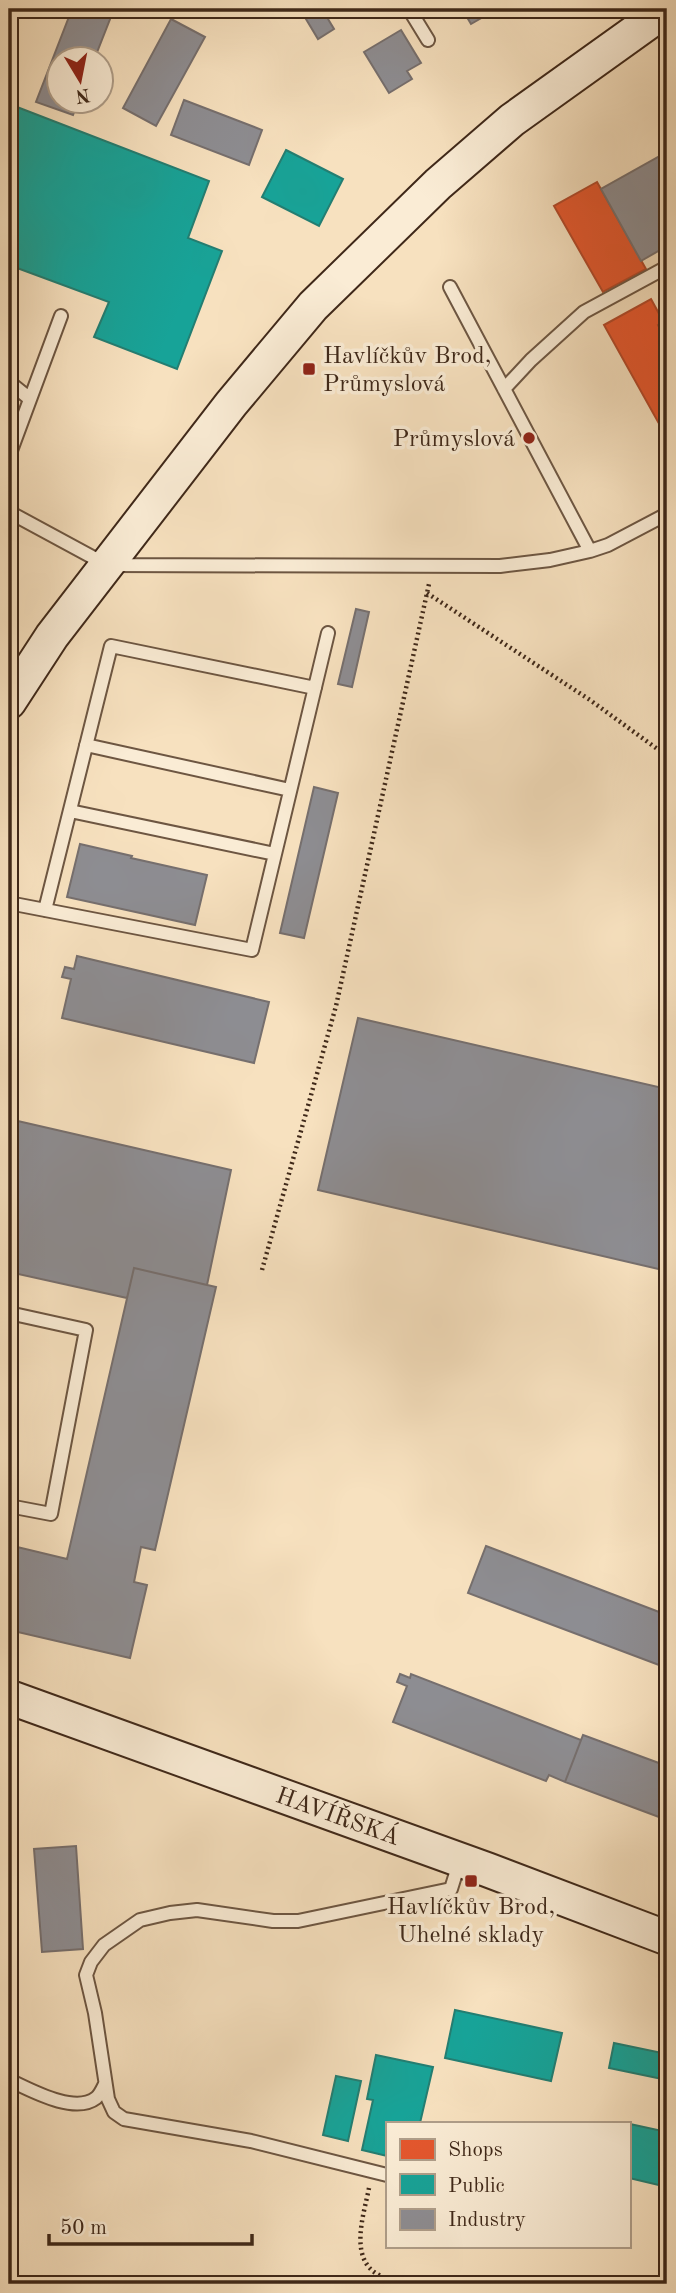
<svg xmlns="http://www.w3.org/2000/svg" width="676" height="2293" viewBox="0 0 676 2293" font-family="'Old Standard TT',serif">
	<rect width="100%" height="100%" fill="#f7e1bf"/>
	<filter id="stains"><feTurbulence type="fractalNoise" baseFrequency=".00286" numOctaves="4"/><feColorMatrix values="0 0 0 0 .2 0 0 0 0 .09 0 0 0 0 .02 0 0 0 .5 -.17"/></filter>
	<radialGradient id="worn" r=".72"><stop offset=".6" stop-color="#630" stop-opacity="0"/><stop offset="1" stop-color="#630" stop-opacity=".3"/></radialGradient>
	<path fill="#e4572e" stroke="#b24928" stroke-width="2" d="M597 182 646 269 603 292 554 206Z
		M651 299 663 321 658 325 667 342V438L604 325Z"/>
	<path fill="#17a398" stroke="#237e72" stroke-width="2" d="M17 107 209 181 188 238 222 251 177 369 94 337 109 302 9 265V129Z
		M286 150 343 179 319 226 262 197Z
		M455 2010 562 2033 551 2081 445 2058Z
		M614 2043 667 2054V2080L609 2068Z
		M376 2055 433 2067 420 2123H387V2156L362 2150 373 2100 367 2099Z
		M336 2076 361 2081 348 2141 323 2135Z
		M630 2124 667 2132V2187L629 2178Z"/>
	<path fill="#8d8d92" stroke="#766f6e" stroke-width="2" d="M72 9H114L94 60H60V102H78L73 115 36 102Z
		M300 9H322L334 29 318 39Z
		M462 9H497L471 24Z
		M171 19 205 37 156 126 123 108Z
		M401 30 421 63 407 71 412 79 389 93 364 52Z
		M184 100 262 130 249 165 171 135Z
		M667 152V246L641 261 601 189Z
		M356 609 369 612 352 687 338 684Z
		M314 787 338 793 304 938 280 933Z
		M80 844 132 856 131 858 207 875 195 925 67 897Z
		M77 956 269 1002 254 1063 62 1018 71 979 62 977 65 967 74 969Z
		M358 1018 667 1089V1271L318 1190Z
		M9 1119 231 1170 207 1285 134 1268 127 1298 9 1272Z
		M134 1268 216 1287 155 1550 141 1547 134 1582 147 1585 130 1658 9 1630V1545L67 1559Z
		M486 1546 667 1615V1668L468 1593Z
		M400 1674 410 1678 411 1674 581 1740 565 1782 549 1775 546 1781 393 1722 407 1686 397 1682Z
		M583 1735 667 1766V1820L565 1782Z
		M76 1846 83 1949 42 1952 34 1849Z"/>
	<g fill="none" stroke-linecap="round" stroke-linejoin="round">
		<defs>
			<path id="lane" d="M409 9 428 40
				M450 287 590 551
				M9 382 30 399
				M504 389 531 360 584 312 667 267
				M9 456 61 316
				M9 512 107 565 500 566 550 560 590 551 608 545 667 514
				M86 745 290 790
				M70 811 275 854
				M9 903 252 950 328 633
				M45 910 111 646 315 688
				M9 1313 86 1330 51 1514 9 1506
				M9 2080C29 2089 74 2115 96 2098 100 2095 103 2088 105 2084
				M387 2175 251 2141 124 2119 114 2112 108 2099 95 2013 86 1975 91 1962 104 1945 140 1920 170 1913 197 1910 273 1921H298L451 1889 460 1860"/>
			<g id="secondary">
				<path d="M9 702 52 636 231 404 313 306 438 184 512 120 667 9"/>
				<path id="s1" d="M9 1697 488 1870 667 1938"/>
			</g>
		</defs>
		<use href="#lane" stroke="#6d5642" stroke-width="16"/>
		<use href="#secondary" stroke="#3f2819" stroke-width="37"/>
		<path stroke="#3f2819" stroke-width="4.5" stroke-dasharray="2 3.5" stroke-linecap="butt" d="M427 593 590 700 667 756
			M262 1270 336 1006 429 584
			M369 2188C364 2214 348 2259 379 2275 390 2282 409 2281 422 2281 436 2282 448 2280 461 2284"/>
		<use href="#lane" stroke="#faecd5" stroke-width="12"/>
		<use href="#secondary" stroke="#faecd5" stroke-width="33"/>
	</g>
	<g fill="#8f2418" stroke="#faecd5" stroke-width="2.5">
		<rect x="302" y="362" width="14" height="14" rx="3.5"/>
		<circle cx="529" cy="438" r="7"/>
		<rect x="464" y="1874" width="14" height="14" rx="3.5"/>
	</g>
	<g text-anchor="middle" stroke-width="7" stroke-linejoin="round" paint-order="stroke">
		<g font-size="24" fill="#3f2819" stroke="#faecd5" text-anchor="start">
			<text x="323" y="363">Havlíčkův Brod,<tspan x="323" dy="28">Průmyslová</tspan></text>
			<text x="515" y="446" text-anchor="end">Průmyslová</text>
			<text x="471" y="1914" text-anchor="middle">Havlíčkův Brod,<tspan x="471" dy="28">Uhelné sklady</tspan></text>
		</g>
		<g font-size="24" fill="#3f2819" stroke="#faecd5">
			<text dy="8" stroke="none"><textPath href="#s1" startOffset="350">HAVÍŘSKÁ</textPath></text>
		</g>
	</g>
	<rect width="676" height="2293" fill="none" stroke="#f7e1bf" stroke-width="35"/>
	<rect x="10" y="10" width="655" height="2272" fill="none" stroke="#3f2819" stroke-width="3.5"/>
	<rect x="18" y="18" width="641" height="2258" fill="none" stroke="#3f2819" stroke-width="2"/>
	<rect x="386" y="2122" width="245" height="126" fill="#faecd5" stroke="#af9e8a" stroke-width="2"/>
	<rect x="400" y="2139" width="35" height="21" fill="#e4572e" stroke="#af9e8a" stroke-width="2"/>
	<text x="448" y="2156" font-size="21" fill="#3f2819">Shops</text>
	<rect x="400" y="2174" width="35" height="21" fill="#17a398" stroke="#af9e8a" stroke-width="2"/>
	<text x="448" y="2192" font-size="21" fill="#3f2819">Public</text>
	<rect x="400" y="2209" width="35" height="21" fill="#8d8d92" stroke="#af9e8a" stroke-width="2"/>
	<text x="448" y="2226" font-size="21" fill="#3f2819">Industry</text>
	<g transform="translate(80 80) rotate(170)"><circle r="33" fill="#faecd5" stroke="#af9e8a" stroke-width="2"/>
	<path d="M0-5L12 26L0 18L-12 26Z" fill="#8f2418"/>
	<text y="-10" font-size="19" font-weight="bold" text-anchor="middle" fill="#3f2819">N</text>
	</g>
	<path d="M49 2234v10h203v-10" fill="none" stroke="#3f2819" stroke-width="3.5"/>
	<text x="60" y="2234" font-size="21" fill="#3f2819" stroke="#faecd5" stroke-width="5" paint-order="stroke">50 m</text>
	<rect width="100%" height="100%" filter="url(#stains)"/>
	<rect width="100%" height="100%" fill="url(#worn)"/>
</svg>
